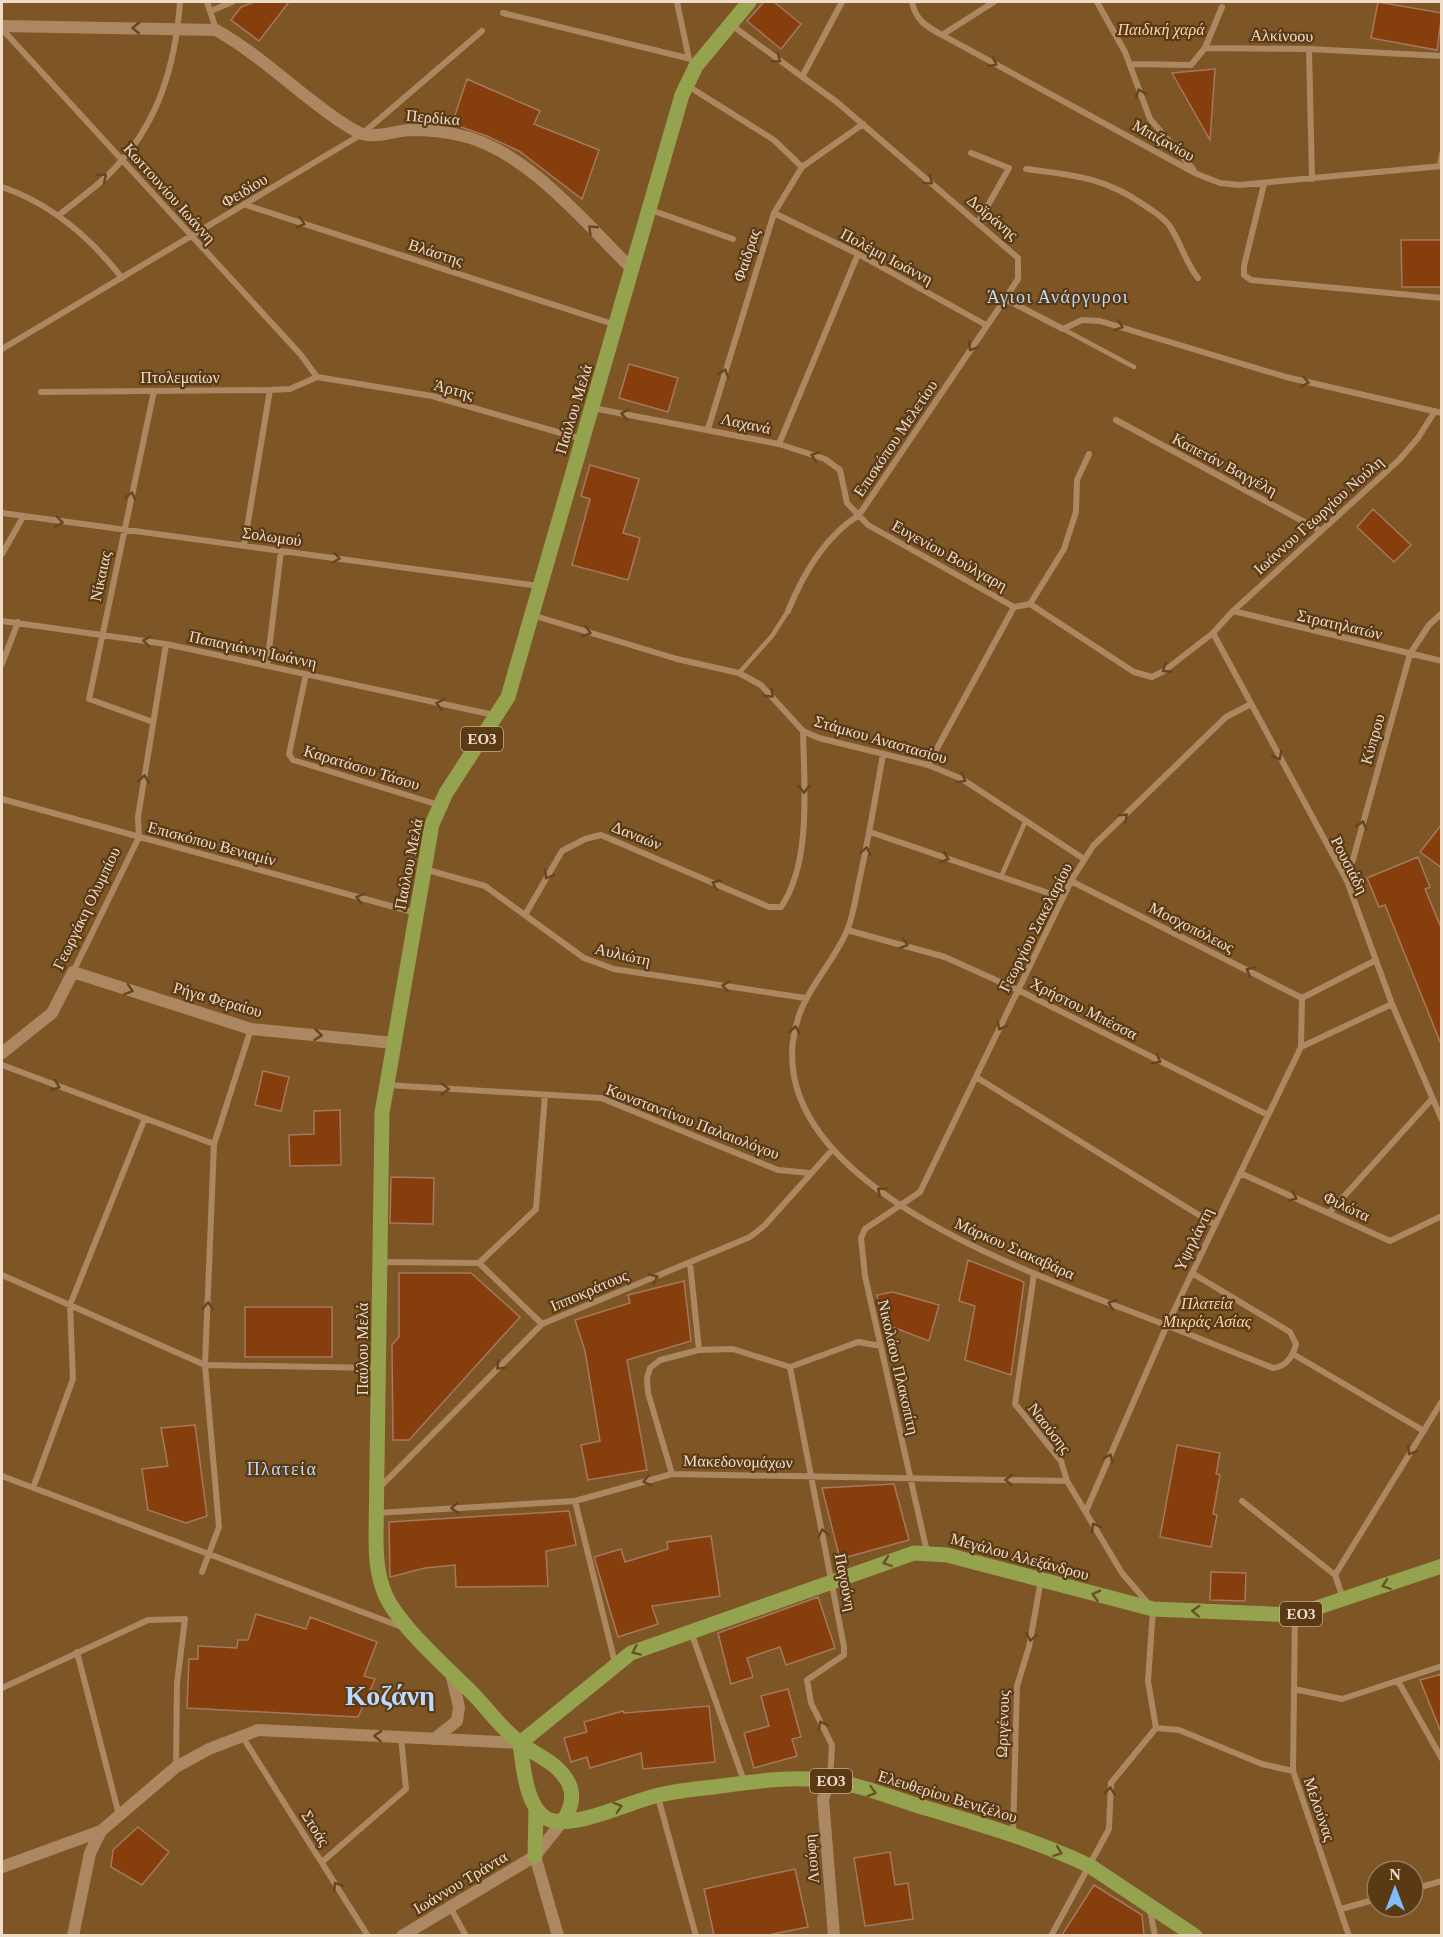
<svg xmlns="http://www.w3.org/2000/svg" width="1443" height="1937" viewBox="0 0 1443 1937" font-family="'Times New Roman',serif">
	<rect width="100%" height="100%" fill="#593a15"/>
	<path fill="#7e5524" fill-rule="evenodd" d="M2 2H1441V1935H2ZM1377 1871H1413V1907H1377Z"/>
	<path fill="#873e0d" stroke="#a67861" stroke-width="1.5" d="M254 2H289L259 41 231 20 241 7Z
		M764 2H774L801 24 781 49 747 21Z
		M1378 2 1442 13 1437 50 1371 38Z
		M1215 69 1210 140 1172 73Z
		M467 79 540 111 534 124 599 150 582 199 519 151 487 136 452 124Z
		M1401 240H1442V287H1402Z
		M629 364 678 378 668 412 619 398Z
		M590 465 639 479 623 533 640 538 628 580 572 565 590 499 581 496Z
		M1373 509 1411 545 1394 562 1357 527Z
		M1442 824V868L1420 852Z
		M1418 857 1430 887 1425 889 1442 930 1441 1044 1385 905 1379 907 1367 878Z
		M263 1071 289 1077 281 1111 255 1105Z
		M340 1110 341 1165 290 1166 289 1135 314 1134V1111Z
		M391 1177 434 1178 433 1224 390 1223Z
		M968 1260 1024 1282 1011 1375 965 1360 975 1306 959 1301Z
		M399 1273H471L520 1317 409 1440H393L392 1345 399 1337Z
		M684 1281 691 1341 627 1360 647 1470 588 1480 581 1445 600 1441 585 1351 575 1320 630 1303 628 1295Z
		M893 1292 939 1305 929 1341 882 1323 877 1295Z
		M245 1307H332V1357H245Z
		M195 1425 207 1516 186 1523 148 1510 142 1469 168 1466 161 1428Z
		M1177 1445 1220 1453 1216 1474 1220 1475 1213 1514 1217 1515 1211 1547 1160 1537Z
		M894 1484 909 1540 840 1559 822 1488Z
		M569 1511 576 1545 546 1551 548 1586 456 1587 455 1565 425 1568 390 1577 389 1522Z
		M711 1536 720 1596 652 1606 658 1624 618 1637 594 1557 621 1549 625 1562 668 1549 667 1542Z
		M1211 1572 1246 1573 1245 1601 1210 1600Z
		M818 1597 835 1648 786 1665 780 1647 747 1658 753 1677 731 1684 718 1633Z
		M256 1614 306 1629 310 1617 377 1642 364 1676 375 1679 358 1717 187 1708 189 1659H198V1646L237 1648 238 1640H248Z
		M1442 1674V1732H1441L1420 1680Z
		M788 1689 801 1737 792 1739 797 1756 754 1768 744 1733 769 1726 761 1696Z
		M709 1706 715 1762 643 1769 641 1753 590 1768 587 1757 571 1762 564 1738 587 1732 584 1722 623 1711 624 1713Z
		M138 1827 169 1852 142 1885 111 1867 113 1850Z
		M890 1852 895 1885 908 1883 913 1919 865 1926 854 1858Z
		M795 1869 808 1927 768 1935H714L704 1889Z
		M1094 1885 1142 1915 1144 1935H1062Z"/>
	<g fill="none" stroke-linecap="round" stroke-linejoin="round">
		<path stroke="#ab8862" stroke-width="4.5" d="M1063 329 1134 367
			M739 673 772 636 788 611
			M1001 877 1026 820"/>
		<path stroke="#ab8862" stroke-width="6" d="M207 2 216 29
			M677 2 689 59
			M912 2C916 21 926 26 942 35L1197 174 1220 183 1239 185 1442 166
			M1097 2 1125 52 1150 119 1193 169
			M211 11 232 2
			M503 13 687 58
			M730 24 838 103 1018 258V279L1005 299 859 515C824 537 803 574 788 611
			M2 29 301 355 317 377
			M942 35 994 2
			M1205 48 1222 7
			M1309 49 1312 179
			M1130 64 1191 65 1205 48 1309 49 1442 56
			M802 77 842 2
			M688 86 774 140 802 167
			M971 153 1009 168 978 223
			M1440 166 1442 154
			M1026 169C1072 175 1105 177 1144 205 1153 211 1163 217 1169 225 1181 242 1185 262 1198 278
			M1264 184 1244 266V275L1251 280 1442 298
			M2 187C52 204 90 237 122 278
			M246 205 616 325
			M651 210 733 239
			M774 213 858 254 986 325
			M59 215C80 198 105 181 122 160 161 116 176 59 180 2
			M1005 299 1063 329 1082 320 1100 321 1286 377 1442 413
			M2 349 362 134 482 31
			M317 377 432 396 582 439
			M41 392 270 390 290 389 317 377
			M593 408 779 444 825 459 840 470 847 503 868 525 1014 607 1030 604 1134 672 1152 677 1164 671 1213 633 1233 611 1399 460 1418 438 1435 411
			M1116 420 1321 531
			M708 429 774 213 802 167 863 124
			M779 444 858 254
			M2 513 539 586
			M244 546 270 390
			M2 554 23 517
			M1030 604 1064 549 1076 512 1077 480 1089 454
			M1233 611 1442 661
			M532 615 677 659 739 673 761 685 803 731 819 738 928 765 962 779 1084 859
			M2 621 166 644 494 715
			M1213 633 1347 881 1392 1004 1442 1120
			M2 664 18 622
			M267 666 281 551
			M306 674 289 754 293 760 439 805
			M153 722 89 699 154 391
			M883 754C876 795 869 836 860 877 856 894 854 914 847 931 829 971 798 995 793 1041 775 1187 1034 1274 1140 1315 1184 1332 1228 1350 1273 1368 1286 1367 1293 1356 1296 1344L1290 1332 1192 1273
			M928 765 1014 607
			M2 799 416 913
			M870 832 1063 898
			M424 869 485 886 584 958 614 969 805 998
			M1071 881 1302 998
			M1347 881 1410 654 1429 625 1442 613
			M525 915 562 851 585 839 601 835 769 907H781C812 862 804 783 803 731
			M847 930 945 957 1018 990 1268 1115
			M73 972 139 837 138 817 166 644
			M1301 1047 1392 1004
			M2 1065 214 1144
			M976 1077 1215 1225
			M387 1085 601 1098 778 1170 810 1173
			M1240 1173 1390 1241 1442 1216
			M1329 1213 1432 1099
			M381 1262 479 1263 542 1324
			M479 1263 536 1209 545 1095
			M690 1263 699 1350
			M1034 1274 1015 1404 1061 1461 1067 1481 1122 1573 1153 1609 1148 1681 1156 1728 1111 1783 1109 1829 1051 1936
			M2 1275 205 1365 378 1368
			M1293 1354 1424 1431
			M790 1367 844 1647V1655L807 1680 811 1703 832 1745 830 1780
			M672 1474 648 1393 647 1378 650 1368 660 1360 699 1350 733 1349 790 1367 858 1342 881 1346
			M2 1476 402 1627
			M380 1487 542 1324 750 1237 765 1225 833 1149
			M33 1488 73 1379 70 1305 145 1118
			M575 1501 615 1663
			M1242 1501 1335 1575
			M1086 1511 1167 1325 1301 1047 1302 998 1376 960
			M376 1513 575 1501 672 1474 1067 1481
			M927 1552 865 1276 861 1238 865 1229 920 1192 1071 881 1093 846 1226 717 1251 704
			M202 1572 219 1527 205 1365 214 1144 251 1029
			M1343 1598 1335 1575 1442 1401
			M1295 1615 1293 1771 1349 1936
			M691 1632 744 1781
			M77 1652 119 1815
			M1398 1681 1442 1759
			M2 1688 148 1620 185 1619 177 1683 176 1767
			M1294 1689 1342 1699 1442 1666
			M1156 1728 1179 1730 1262 1764 1293 1771
			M242 1736 368 1936
			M658 1797 696 1936
			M1013 1834 1017 1686 1029 1647 1041 1580
			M322 1862 406 1789 401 1737
			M1413 1889 1442 1881
			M450 1907 466 1936
			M1341 1909 1377 1899
			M1150 1910 1155 1936"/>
		<path stroke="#ab8862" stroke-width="12" d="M2 26 216 30C250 49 280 76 311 100 327 112 342 125 360 133 373 139 395 131 409 130 426 130 443 131 459 135 526 149 586 224 633 270
			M2 1053 52 1013 73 972 251 1029 394 1043
			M434 1739 457 1721 459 1707 451 1673
			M830 1780 823 1799 834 1936
			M535 1856 558 1936
			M2 1867 101 1831 176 1767 209 1749 258 1730 520 1743
			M73 1936 90 1853 101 1831
			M402 1936 535 1856 562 1822"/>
		<path stroke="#95a24e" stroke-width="15" d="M520 1743 631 1653 914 1553 947 1555 1153 1609 1295 1615 1442 1566
			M520 1743C523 1765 526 1812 550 1820 577 1828 627 1803 655 1796 674 1791 694 1789 714 1787 751 1782 794 1775 831 1781 861 1785 890 1797 919 1806 977 1823 1035 1840 1090 1866L1195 1936
			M562 1822C570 1812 575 1797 569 1784 558 1762 538 1757 520 1743 504 1731 490 1712 476 1697 450 1670 399 1627 385 1594 377 1575 376 1556 376 1536L382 1113 432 824 446 793 508 697 682 95 696 66 749 2
			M535 1856 536 1809"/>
	</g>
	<defs><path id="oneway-chevron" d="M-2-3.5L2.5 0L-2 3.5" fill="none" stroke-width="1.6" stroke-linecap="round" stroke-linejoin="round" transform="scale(1.5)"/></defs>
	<g stroke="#654621">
		<use href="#oneway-chevron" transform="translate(136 28) rotate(-179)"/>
		<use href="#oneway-chevron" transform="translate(777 59) rotate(37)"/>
		<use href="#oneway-chevron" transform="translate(993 63) rotate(29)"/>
		<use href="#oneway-chevron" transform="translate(1140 93) rotate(-110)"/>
		<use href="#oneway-chevron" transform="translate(103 177) rotate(-41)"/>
		<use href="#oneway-chevron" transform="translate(929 181) rotate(40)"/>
		<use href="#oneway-chevron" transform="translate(301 223) rotate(18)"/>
		<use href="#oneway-chevron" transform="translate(592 229) rotate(-136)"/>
		<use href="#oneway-chevron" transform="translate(1119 326) rotate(17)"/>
		<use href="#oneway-chevron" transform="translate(972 347) rotate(124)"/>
		<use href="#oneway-chevron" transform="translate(724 373) rotate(-73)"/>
		<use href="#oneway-chevron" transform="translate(1305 382) rotate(13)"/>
		<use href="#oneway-chevron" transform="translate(625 414) rotate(-170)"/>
		<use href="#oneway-chevron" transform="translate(815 456) rotate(-161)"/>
		<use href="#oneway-chevron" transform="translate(131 496) rotate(-78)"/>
		<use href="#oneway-chevron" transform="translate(59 522) rotate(8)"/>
		<use href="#oneway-chevron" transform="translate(336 558) rotate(8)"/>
		<use href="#oneway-chevron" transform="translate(587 632) rotate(17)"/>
		<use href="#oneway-chevron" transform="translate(147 641) rotate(-172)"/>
		<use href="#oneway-chevron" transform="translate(1166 669) rotate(147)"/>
		<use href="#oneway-chevron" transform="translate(770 694) rotate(44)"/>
		<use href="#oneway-chevron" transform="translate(440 704) rotate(-168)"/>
		<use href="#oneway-chevron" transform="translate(1278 756) rotate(63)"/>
		<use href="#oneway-chevron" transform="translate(144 779) rotate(-81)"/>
		<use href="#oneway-chevron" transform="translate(962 779) rotate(29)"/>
		<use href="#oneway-chevron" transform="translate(804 789) rotate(89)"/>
		<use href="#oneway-chevron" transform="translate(1124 817) rotate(-43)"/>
		<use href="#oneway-chevron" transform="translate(1362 825) rotate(-74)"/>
		<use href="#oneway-chevron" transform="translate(866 851) rotate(-78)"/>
		<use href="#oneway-chevron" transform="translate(945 858) rotate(19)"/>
		<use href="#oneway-chevron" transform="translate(548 875) rotate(120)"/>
		<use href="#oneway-chevron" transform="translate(716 884) rotate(-156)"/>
		<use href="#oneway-chevron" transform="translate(360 898) rotate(-165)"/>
		<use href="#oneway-chevron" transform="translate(904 944) rotate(17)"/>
		<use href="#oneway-chevron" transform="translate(1250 971) rotate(-153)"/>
		<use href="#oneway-chevron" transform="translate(726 986) rotate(-171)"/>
		<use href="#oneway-chevron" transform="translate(129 990) rotate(18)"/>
		<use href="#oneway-chevron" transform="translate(1001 1026) rotate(116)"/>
		<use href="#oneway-chevron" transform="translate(795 1030) rotate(-81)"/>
		<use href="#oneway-chevron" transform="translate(318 1035) rotate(6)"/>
		<use href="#oneway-chevron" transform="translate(1157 1060) rotate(27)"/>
		<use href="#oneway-chevron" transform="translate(56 1086) rotate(20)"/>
		<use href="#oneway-chevron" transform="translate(445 1089) rotate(3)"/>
		<use href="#oneway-chevron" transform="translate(881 1191) rotate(-141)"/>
		<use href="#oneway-chevron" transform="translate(1293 1197) rotate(24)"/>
		<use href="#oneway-chevron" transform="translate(654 1278) rotate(-23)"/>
		<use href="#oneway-chevron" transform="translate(1112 1304) rotate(-159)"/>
		<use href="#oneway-chevron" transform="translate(208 1306) rotate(-88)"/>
		<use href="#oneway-chevron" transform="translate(500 1366) rotate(135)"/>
		<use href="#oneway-chevron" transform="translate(1411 1451) rotate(121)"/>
		<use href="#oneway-chevron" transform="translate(1109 1458) rotate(-67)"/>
		<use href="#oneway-chevron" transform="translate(1009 1480) rotate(-179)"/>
		<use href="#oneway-chevron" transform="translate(647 1481) rotate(165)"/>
		<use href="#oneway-chevron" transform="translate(455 1508) rotate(177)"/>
		<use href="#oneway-chevron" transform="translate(1095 1527) rotate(-120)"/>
		<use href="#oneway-chevron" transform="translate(823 1533) rotate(-101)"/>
		<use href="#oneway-chevron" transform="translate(1031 1637) rotate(101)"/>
		<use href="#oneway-chevron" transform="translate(822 1725) rotate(-116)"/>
		<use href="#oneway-chevron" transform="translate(378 1736) rotate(-177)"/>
		<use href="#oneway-chevron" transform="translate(1110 1791) rotate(-83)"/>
		<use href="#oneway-chevron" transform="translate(337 1886) rotate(-122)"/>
	</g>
	<g stroke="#685423">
		<use href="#oneway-chevron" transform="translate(887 1562) rotate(161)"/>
		<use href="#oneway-chevron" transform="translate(1386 1585) rotate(161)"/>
		<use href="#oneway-chevron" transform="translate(1096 1595) rotate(-165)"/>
		<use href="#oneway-chevron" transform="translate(1196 1611) rotate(-177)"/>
		<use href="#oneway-chevron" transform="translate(636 1651) rotate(156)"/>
		<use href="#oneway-chevron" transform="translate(872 1792) rotate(17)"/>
		<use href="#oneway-chevron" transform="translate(618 1807) rotate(-18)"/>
		<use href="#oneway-chevron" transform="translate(1058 1852) rotate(21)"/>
	</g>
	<g text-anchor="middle" stroke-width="4.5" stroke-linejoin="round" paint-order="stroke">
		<g fill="#593a15" stroke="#c2ab92" stroke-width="1.5">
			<rect x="461" y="727" width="42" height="24" rx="4.5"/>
			<rect x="1280" y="1602" width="42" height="24" rx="4.5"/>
			<rect x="810" y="1769" width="42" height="24" rx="4.5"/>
		</g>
		<g font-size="15" font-weight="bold" fill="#efdcc8">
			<text x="482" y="744">ΕΟ3</text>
			<text x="1301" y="1619">ΕΟ3</text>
			<text x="831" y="1786">ΕΟ3</text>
		</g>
		<g font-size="16" font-style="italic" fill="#fdd6ad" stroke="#593a15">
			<text x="1161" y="35">Παιδική χαρά</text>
			<text x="1207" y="1309">Πλατεία<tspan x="1207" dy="18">Μικράς Ασίας</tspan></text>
		</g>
		<g font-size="16" fill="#efdcc8" stroke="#593a15">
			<text transform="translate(1282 35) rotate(1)" y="6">Αλκίνοου</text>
			<text transform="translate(433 117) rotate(5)" y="6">Περδίκα</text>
			<text transform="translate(1164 140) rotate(29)" y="6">Μπιζανίου</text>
			<text transform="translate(244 190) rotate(-31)" y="6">Φειδίου</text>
			<text transform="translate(170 193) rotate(48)" y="6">Κωττουνίου Ιωάννη</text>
			<text transform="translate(993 217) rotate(40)" y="6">Δοϊράνης</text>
			<text transform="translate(436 252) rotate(18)" y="6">Βλάστης</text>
			<text transform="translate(746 255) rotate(-72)" y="6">Φαίδρας</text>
			<text transform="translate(887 256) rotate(28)" y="6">Πολέμη Ιωάννη</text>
			<text x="180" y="383">Πτολεμαίων</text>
			<text transform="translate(454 389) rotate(15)" y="6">Άρτης</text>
			<text transform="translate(573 409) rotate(-73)" y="6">Παύλου Μελά</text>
			<text transform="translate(746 423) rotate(12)" y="6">Λαχανά</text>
			<text transform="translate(895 438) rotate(-56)" y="6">Επισκόπου Μελετίου</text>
			<text transform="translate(1225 464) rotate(28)" y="6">Καπετάν Βαγγέλη</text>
			<text transform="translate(1318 515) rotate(-42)" y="6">Ιωάννου Γεωργίου Νούλη</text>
			<text transform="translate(272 536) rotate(8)" y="6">Σολωμού</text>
			<text transform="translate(950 555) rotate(29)" y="6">Ευγενίου Βούλγαρη</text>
			<text transform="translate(100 576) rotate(-78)" y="6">Νίκαιας</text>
			<text transform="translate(1340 624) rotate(13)" y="6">Στρατηλατών</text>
			<text transform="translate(253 649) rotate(12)" y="6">Παπαγιάννη Ιωάννη</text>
			<text transform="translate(881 739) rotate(16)" y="6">Στάμκου Αναστασίου</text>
			<text transform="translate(1372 739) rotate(-74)" y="6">Κύπρου</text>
			<text transform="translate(362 767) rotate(17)" y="6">Καρατάσου Τάσου</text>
			<text transform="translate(637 835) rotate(22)" y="6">Δαναών</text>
			<text transform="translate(212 843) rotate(15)" y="6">Επισκόπου Βενιαμίν</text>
			<text transform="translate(408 864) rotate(-79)" y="6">Παύλου Μελά</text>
			<text transform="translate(1350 865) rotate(63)" y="6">Ρουσιάδη</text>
			<text transform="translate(86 908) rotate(-64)" y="6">Γεωργάκη Ολυμπίου</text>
			<text transform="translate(1035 927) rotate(-63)" y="6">Γεωργίου Σακελαρίου</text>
			<text transform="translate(1192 927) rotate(27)" y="6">Μοσχοπόλεως</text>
			<text transform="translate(623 954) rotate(13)" y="6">Αυλιώτη</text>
			<text transform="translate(218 999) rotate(16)" y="6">Ρήγα Φεραίου</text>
			<text transform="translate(1084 1008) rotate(27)" y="6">Χρήστου Μπέσσα</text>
			<text transform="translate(693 1121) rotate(21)" y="6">Κωνσταντίνου Παλαιολόγου</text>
			<text transform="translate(1347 1206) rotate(25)" y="6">Φιλώτα</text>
			<text transform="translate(1193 1239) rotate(-64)" y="6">Υψηλάντη</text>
			<text transform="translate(1015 1248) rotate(24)" y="6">Μάρκου Σιακαβάρα</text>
			<text transform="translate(589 1290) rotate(-23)" y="6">Ιπποκράτους</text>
			<text transform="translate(362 1349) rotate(-90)" y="6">Παύλου Μελά</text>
			<text transform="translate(899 1367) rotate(77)" y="6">Νικολάου Πλακοπίτη</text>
			<text transform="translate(1050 1428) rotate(52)" y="6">Ναούσης</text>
			<text transform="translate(738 1461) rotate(1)" y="6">Μακεδονομάχων</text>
			<text transform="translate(1020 1556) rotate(15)" y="6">Μεγάλου Αλεξάνδρου</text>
			<text transform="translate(846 1582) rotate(79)" y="6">Παγούνη</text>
			<text transform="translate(1002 1724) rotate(-88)" y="6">Ωριγένους</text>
			<text transform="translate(948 1796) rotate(17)" y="6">Ελευθερίου Βενιζέλου</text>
			<text transform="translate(1320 1809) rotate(71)" y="6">Μελούνας</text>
			<text transform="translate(316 1828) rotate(58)" y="6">Στοάς</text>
			<text transform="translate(811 1859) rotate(-95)" y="6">Λιούφη</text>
			<text transform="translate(460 1882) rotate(-31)" y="6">Ιωάννου Τράντα</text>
		</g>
		<g font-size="18" letter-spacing="1.5" fill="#b9dbfd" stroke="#593a15">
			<text x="1058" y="303">Άγιοι Ανάργυροι</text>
			<text x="282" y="1475">Πλατεία</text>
		</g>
		<g font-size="28" font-weight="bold" fill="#b9dbfd" stroke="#593a15">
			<text x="390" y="1705">Κοζάνη</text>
		</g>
	</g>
	<rect width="1443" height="1937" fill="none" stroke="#efdcc8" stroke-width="6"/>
	<g transform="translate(1395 1889)"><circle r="28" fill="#593a15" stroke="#957b5d" stroke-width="1.5"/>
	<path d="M0-4.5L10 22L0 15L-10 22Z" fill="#7ebdf9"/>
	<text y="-9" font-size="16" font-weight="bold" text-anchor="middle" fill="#efdcc8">N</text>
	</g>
</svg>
